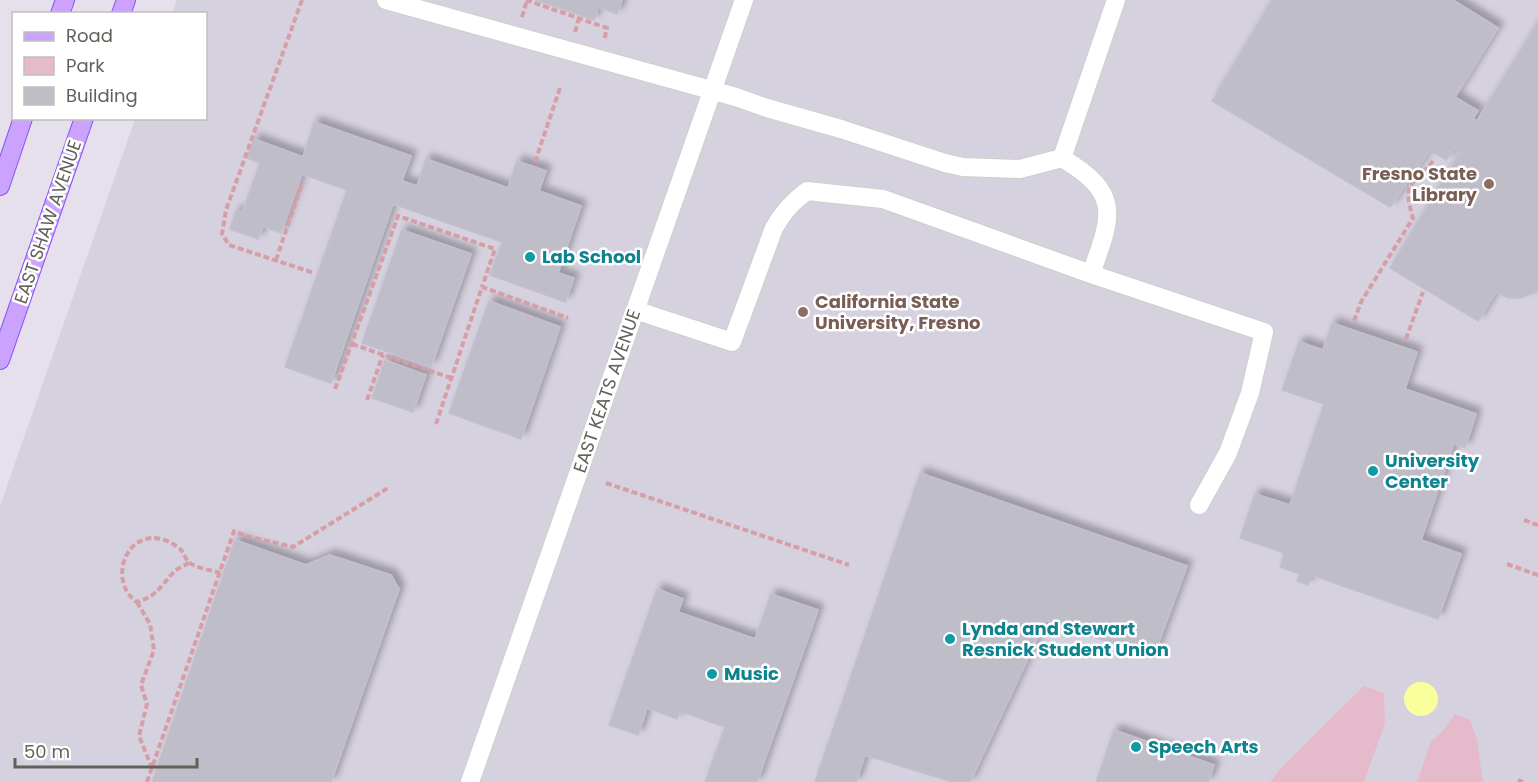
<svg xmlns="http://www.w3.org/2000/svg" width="1538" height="782" viewBox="0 0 1538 782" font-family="Poppins,sans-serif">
	<defs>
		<filter id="shadow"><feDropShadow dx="5.5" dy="-5.5" stdDeviation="3" flood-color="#0004"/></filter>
	</defs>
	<rect width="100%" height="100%" fill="#e5e0ec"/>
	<path fill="#d6d1de" d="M177 0H1538V782H0V506L135 119 206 118V14L172 13Z"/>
	<path fill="#e5bbcb" d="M1364 686 1384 693 1385 723 1364 782H1270L1281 768Z
		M1455 714 1470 720 1477 739 1483 782H1417L1431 741 1442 732Z"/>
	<path fill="#faff9d" d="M1404 699a17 17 0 1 1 34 0a17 17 0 1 1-34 0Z"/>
	<path fill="#bfbdc7" stroke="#c4bed1" stroke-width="1.5" filter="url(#shadow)" d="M536 0H622L617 14 598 7 594 20Z
		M1272 0H1453L1498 28 1455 97 1478 111 1473 118 1477 121 1538 22V291L1521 298H1508L1496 292 1478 321 1390 268 1460 152 1454 148 1446 160 1430 150 1390 207 1212 101Z
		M314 122 411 156 402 181 417 186 426 159 508 188 517 161 546 171 539 191 581 206 558 273 574 278 565 302 490 275 502 242 393 204 331 383 285 367 347 190 302 174 281 233 263 226 258 239 230 229 236 211 242 213 260 163 247 158 254 139 303 157Z
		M402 230 471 254 431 367 362 343Z
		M489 301 560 327 521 439 449 413Z
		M1332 323 1417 352 1405 389 1476 414 1465 448 1454 443 1421 540 1461 554 1438 619 1311 575 1308 585 1297 581 1300 574 1280 567 1284 553 1240 538 1255 494 1290 505 1324 404 1282 390 1299 342 1323 350Z
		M385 360 426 375 413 412 372 398Z
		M920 473 1187 566 1153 658 1046 620 970 782H952L865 755 856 782H815Z
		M235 540 306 565 330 555 391 575 399 589 331 782H152Z
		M657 589 683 599 678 612 755 639 771 594 818 610 757 782H705L725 727 679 711 677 719 647 708 638 735 609 725Z
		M1114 730 1214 765 1208 782H1096Z"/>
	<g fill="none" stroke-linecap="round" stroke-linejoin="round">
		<defs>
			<path id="minor" d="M386 0 736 97 767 108 841 129 945 163 963 167 1020 169 1062 158C1122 194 1112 215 1091 274
				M1062 158 1116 0
				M635 310 732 342 774 228C783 212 792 202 807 191L883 199 1091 274 1264 332 1250 393 1228 453 1199 505
				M470 782 744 0"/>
			<path id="major" d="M60 14 65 0
				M121 14 126 0
				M0 186 23 118
				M0 360 84 118"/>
		</defs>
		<use href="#minor" stroke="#ced0c9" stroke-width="20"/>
		<use href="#major" stroke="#8852f3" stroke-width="20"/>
		<path stroke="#d79ea5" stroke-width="4" stroke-dasharray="6 3" stroke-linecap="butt" d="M302 0 226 210 222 234 229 245 314 273
			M526 0 607 28 604 41
			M522 17 527 0
			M575 32 579 18
			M535 162 561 85
			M276 260 301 186
			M1354 321 1361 302 1413 218C1402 181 1411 188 1433 161
			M1406 339 1423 292
			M352 344 451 378
			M335 389 398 216 495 249 482 287
			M367 400 383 354
			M436 424 482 287 568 318
			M606 483 849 565
			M1524 520 1538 525
			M189 563C183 566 176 569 172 574 159 588 157 596 137 602 112 586 120 541 151 538 161 537 174 543 181 550 184 553 185 559 189 562 195 568 211 570 220 573
			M1507 564 1538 575
			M137 602 150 624 154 650 141 685 147 704 139 736 152 768
			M1518 780 1523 782
			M147 782 234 531 246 536 293 547 388 488"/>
		<use href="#minor" stroke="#fff" stroke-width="18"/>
		<use href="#major" stroke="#cca2ff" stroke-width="18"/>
	</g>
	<g fill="#8d6e63" stroke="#fff" stroke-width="2">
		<circle cx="1489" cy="184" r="6"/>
		<circle cx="803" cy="312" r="6"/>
	</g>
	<g fill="#0f9aa8" stroke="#fff" stroke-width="2">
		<circle cx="530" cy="257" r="6"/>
		<circle cx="1373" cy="471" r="6"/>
		<circle cx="950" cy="639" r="6"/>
		<circle cx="712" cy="674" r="6"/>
		<circle cx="1136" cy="747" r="6"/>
	</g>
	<g text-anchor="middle" stroke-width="5" stroke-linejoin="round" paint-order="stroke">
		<g font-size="18" font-weight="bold" fill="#785e54" stroke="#fff" text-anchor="end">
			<text x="1477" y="180">Fresno State<tspan x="1477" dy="21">Library</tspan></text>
			<text x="815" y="308" text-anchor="start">California State<tspan x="815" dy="21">University, Fresno</tspan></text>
		</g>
		<g font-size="18" fill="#606159" stroke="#fff">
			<text transform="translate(48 222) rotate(-71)" y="6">EAST SHAW AVENUE</text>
			<text transform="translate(607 391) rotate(-71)" y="6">EAST KEATS AVENUE</text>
		</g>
		<g font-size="18" font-weight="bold" fill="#0d838f" stroke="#fff" text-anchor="start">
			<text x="542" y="263">Lab School</text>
			<text x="1385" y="467">University<tspan x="1385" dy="21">Center</tspan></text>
			<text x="962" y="635">Lynda and Stewart<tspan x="962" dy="21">Resnick Student Union</tspan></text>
			<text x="724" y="680">Music</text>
			<text x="1148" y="753">Speech Arts</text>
		</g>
	</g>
	<rect x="12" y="12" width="195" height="108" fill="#ffffff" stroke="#bfc0bd" stroke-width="1.5"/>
	<rect x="24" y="32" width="30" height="9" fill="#cca2ff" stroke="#bfc0bd" stroke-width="1.5"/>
	<text x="66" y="42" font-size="18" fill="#606159">Road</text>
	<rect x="24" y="57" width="30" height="18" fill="#e5bbcb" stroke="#bfc0bd" stroke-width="1.5"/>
	<text x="66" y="72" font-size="18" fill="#606159">Park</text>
	<rect x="24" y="87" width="30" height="18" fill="#bfbdc7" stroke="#bfc0bd" stroke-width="1.5"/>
	<text x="66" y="102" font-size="18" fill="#606159">Building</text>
	<path d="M15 758v9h182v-9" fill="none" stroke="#606159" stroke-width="3"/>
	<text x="24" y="758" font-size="18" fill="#606159" stroke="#ffffff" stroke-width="4.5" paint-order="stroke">50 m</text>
</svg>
